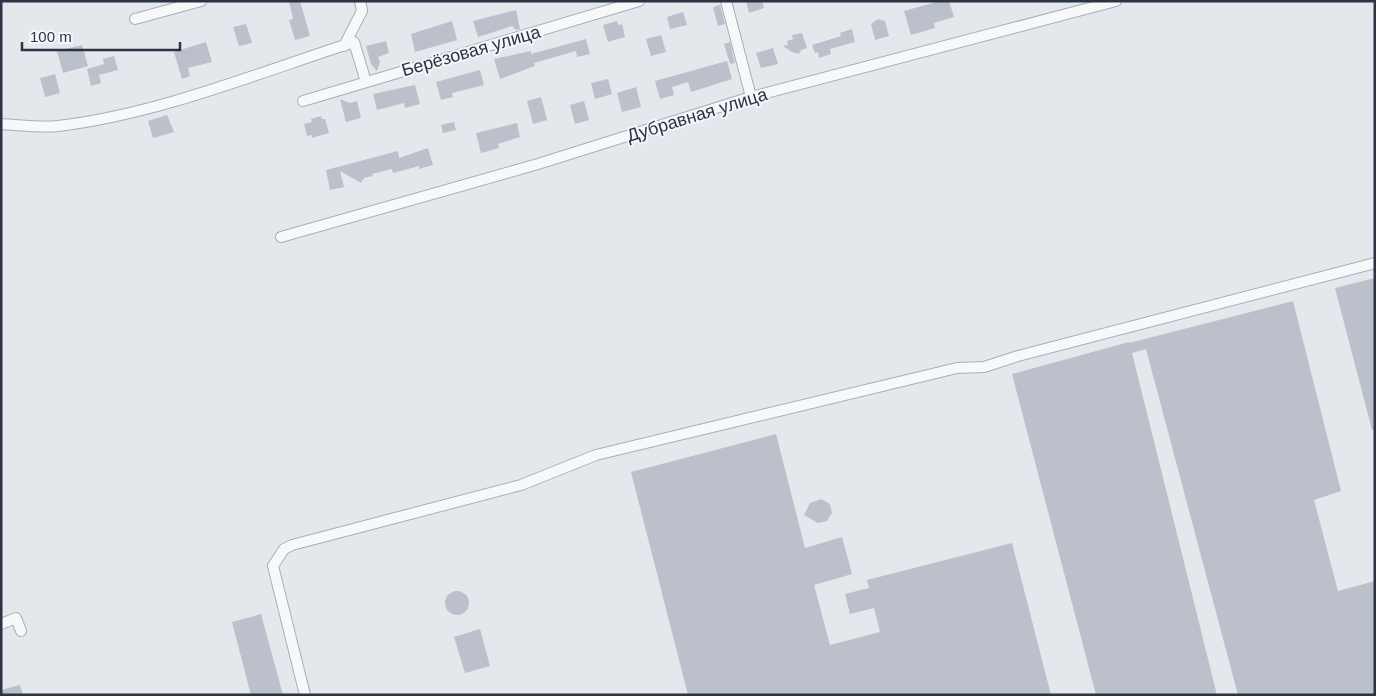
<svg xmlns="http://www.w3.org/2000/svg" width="1376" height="696" viewBox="0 0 1376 696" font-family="Helvetica,sans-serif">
	<rect width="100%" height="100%" fill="#e4e7ec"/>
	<path fill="#bbc0ca" d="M289 1H300L310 36 295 40 289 20 293 19Z
		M746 1H762L764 8 749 13Z
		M940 1H949L954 17 934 23 935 28 911 35 904 11Z
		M720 5 725 24 718 26 713 7Z
		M516 10 520 29 516 30 512 26 478 37 473 21Z
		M683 12 687 25 670 29 667 17Z
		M878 19 885 21 889 36 875 40 871 24Z
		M452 21 457 40 415 52 411 34Z
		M617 21 618 25 622 24 625 37 608 42 603 25Z
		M246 24 252 43 239 46 233 27Z
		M852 29 855 42 830 49 831 54 819 58 818 52 815 53 812 45 841 36 840 33Z
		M802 33 807 48 801 50 799 54 792 52 783 46 788 45 787 41 793 39 792 35Z
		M661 35 666 52 651 56 646 39Z
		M586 39 590 54 577 57 576 51 534 63 535 66 500 79 494 59 531 51V54Z
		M386 41 389 53 378 57 380 62 377 71 371 64 366 46Z
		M206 42 212 62 188 68 190 76 182 79 174 52Z
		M730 42 735 63 730 64 724 44Z
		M82 45 88 66 63 73 57 51Z
		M773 48 778 64 761 68 756 53Z
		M114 56 118 70 99 75 101 83 91 86 87 69 104 64 103 59Z
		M727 61 732 79 691 92 688 82 672 87 674 95 660 99 655 81Z
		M480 70 484 85 452 93 453 97 441 100 436 82Z
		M55 74 60 93 45 97 40 78Z
		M608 79 612 94 595 99 591 83Z
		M415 85 420 104 405 108 404 103 377 110 373 94Z
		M636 87 641 107 622 112 617 93Z
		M541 97 547 120 533 124 527 101Z
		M340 99 350 103 357 101 361 118 346 122Z
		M584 101 589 120 575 124 570 105Z
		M167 115 174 132 153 138 148 121Z
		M321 116 322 119H325L329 133 312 138V135L307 136 304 124 312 122 311 119Z
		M454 122 456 130 443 133 441 125Z
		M517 123 520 137 498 144 499 148 481 153 476 133Z
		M428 148 433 165 419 169V166L393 173 392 169 372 174 373 176 364 178 361 183 340 171 344 187 330 190 326 170 398 151 399 158Z
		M1375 278V430H1372L1335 288Z
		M1293 301 1341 491 1314 500 1338 591 1375 581V695H1238L1146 349 1132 353 1217 695H1096L1012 374 1129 342V343Z
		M776 434 805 548 842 537 852 574 814 585 830 645 880 632 874 608 850 614 845 594 869 588 867 580 1012 543 1051 695H688L631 472Z
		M821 499 830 504 832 513 827 521 818 523 804 515 810 503Z
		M445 603a12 12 0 1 1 24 0a12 12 0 1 1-24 0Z
		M261 614 283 695H251L232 622Z
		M480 629 490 666 465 673 454 637Z
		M20 685 23 695H1V690Z"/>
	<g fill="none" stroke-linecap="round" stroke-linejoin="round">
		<defs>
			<path id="minor" d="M726 1 751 97
				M135 19 201 1
				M344 46 362 11 360 1
				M303 101 639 1
				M1 124C20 125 40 128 58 126 158 114 258 73 354 42L366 82
				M281 237 538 164 751 97 1116 1
				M1 624 16 618 21 631
				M305 695 273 566 284 549 292 545 521 485 596 455 957 368 984 367 1018 356 1375 263"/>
		</defs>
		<use href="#minor" stroke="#a9aeb7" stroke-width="12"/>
		<use href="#minor" stroke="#f7f8fa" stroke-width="10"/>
	</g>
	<g text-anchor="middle" stroke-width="4" stroke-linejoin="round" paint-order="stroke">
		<g font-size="18" fill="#2b3445" stroke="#f4f6f9">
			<text transform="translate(471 51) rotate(-16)" y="6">Берёзовая улица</text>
			<text transform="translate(697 115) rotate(-17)" y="6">Дубравная улица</text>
		</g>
	</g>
	<rect width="1376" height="696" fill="none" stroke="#2b3445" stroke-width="5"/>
	<path d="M22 42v8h158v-8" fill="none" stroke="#2b3445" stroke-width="2.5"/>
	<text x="30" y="42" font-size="15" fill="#2b3445" stroke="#f4f6f9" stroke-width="4" paint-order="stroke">100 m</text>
</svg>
